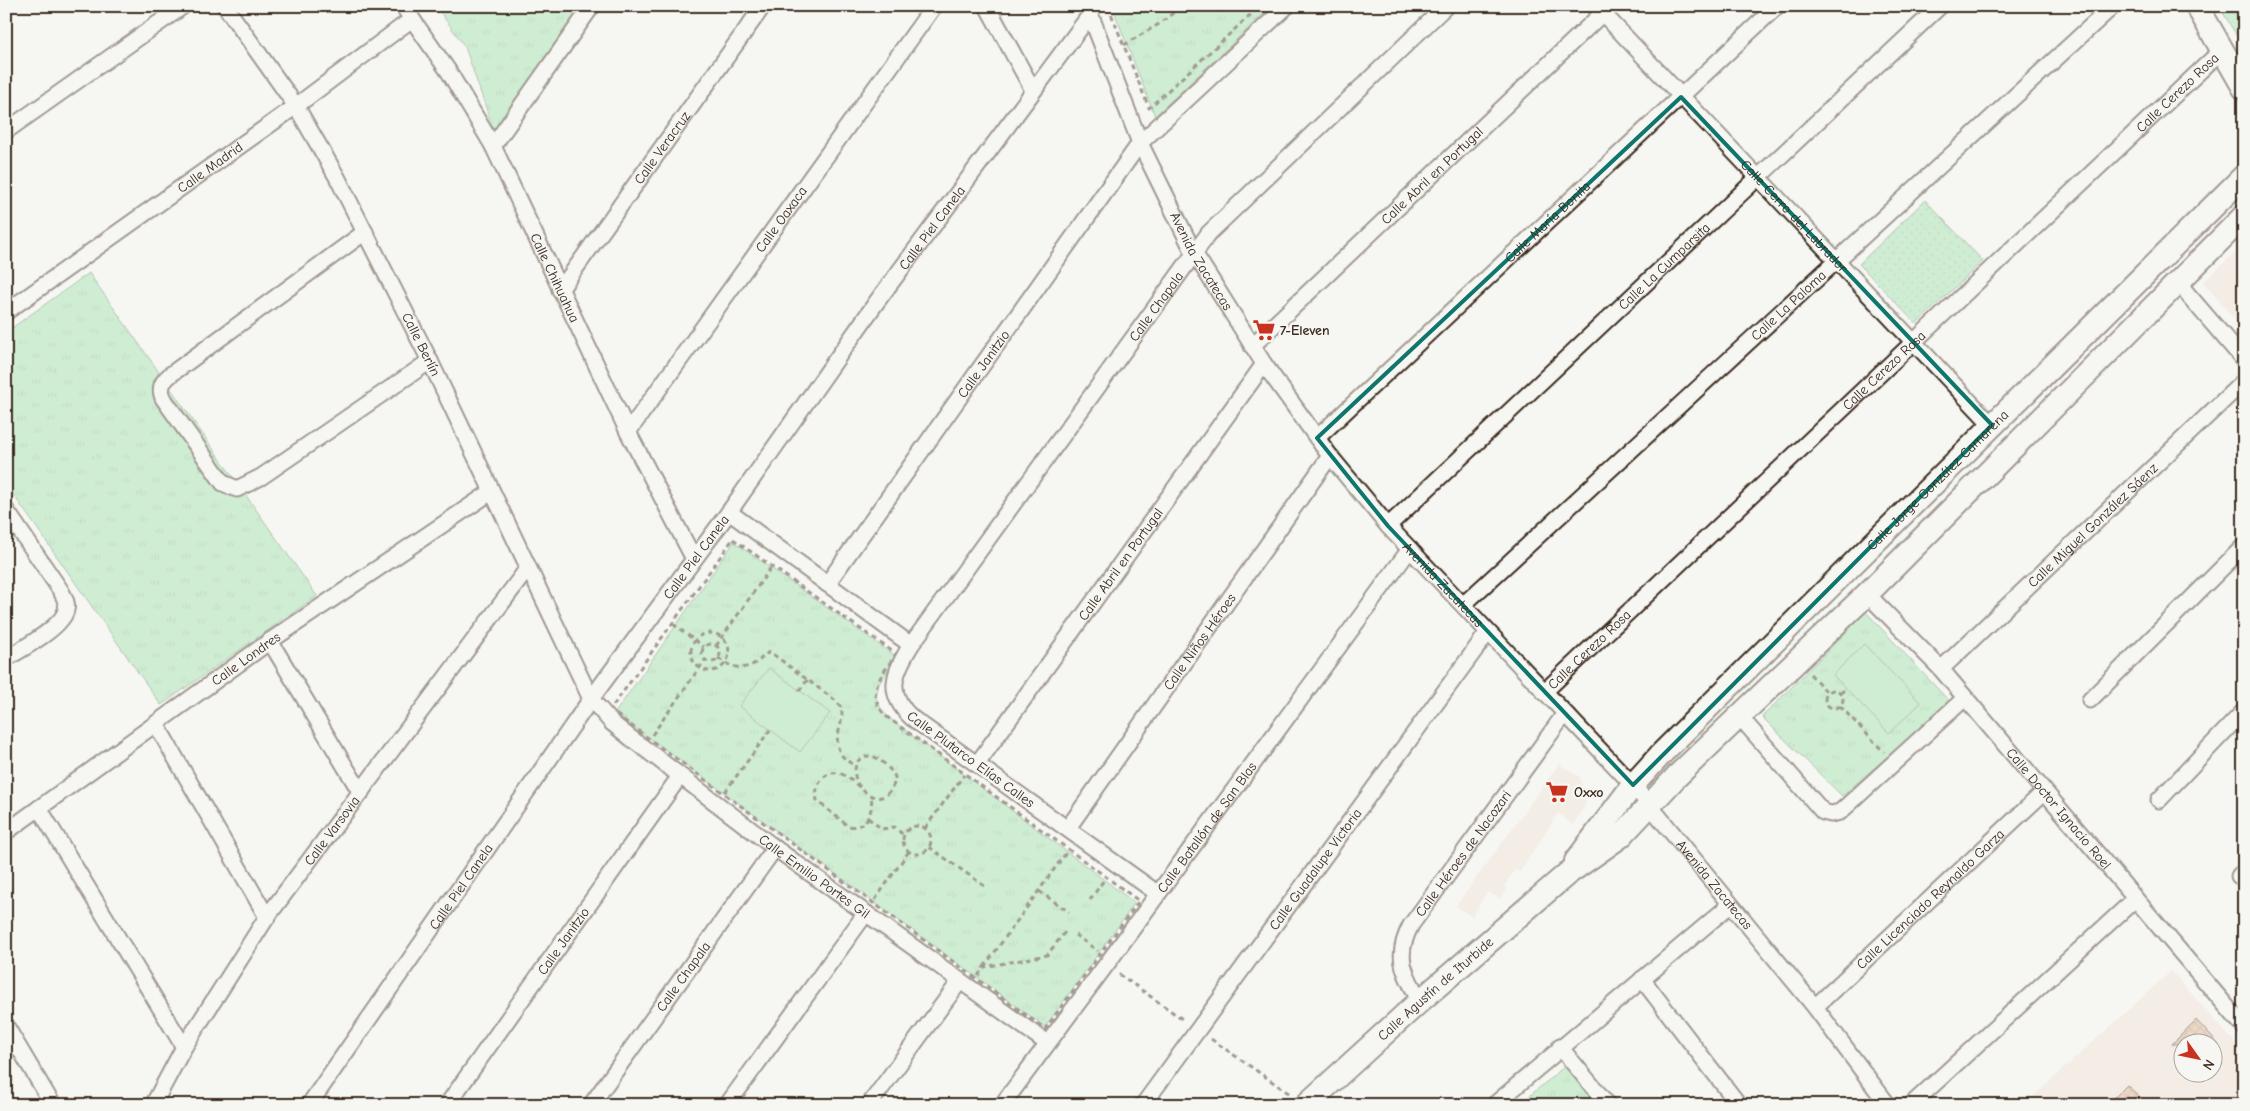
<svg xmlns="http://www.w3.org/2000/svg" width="2250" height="1111" viewBox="0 0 2250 1111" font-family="'Comic Neue',sans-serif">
	<defs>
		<pattern id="grass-dots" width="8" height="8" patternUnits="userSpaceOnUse" patternTransform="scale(1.25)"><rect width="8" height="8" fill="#9ee2ad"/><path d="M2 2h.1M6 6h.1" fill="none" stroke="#89c294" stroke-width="1.8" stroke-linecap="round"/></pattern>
		<pattern id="park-tufts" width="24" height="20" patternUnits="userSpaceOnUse" patternTransform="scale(1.25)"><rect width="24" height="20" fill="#9ee2ad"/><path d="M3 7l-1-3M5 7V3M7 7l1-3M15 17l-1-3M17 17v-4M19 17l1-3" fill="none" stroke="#89c294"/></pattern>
		<pattern id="building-cross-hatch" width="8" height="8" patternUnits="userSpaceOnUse" patternTransform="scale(1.25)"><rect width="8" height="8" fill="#e2b393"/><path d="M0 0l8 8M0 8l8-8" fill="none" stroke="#b89277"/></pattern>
	</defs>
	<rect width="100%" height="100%" fill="#f6f6f2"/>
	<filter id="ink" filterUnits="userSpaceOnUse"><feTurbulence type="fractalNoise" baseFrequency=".02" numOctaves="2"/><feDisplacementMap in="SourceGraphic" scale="10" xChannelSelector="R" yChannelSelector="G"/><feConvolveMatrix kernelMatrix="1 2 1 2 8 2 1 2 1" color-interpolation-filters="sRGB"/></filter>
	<g filter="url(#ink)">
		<path fill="#f0e2d6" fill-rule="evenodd" d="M2244 245V331L2203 282Z
			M1559 764 1580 777 1586 803 1573 825 1558 813 1520 872 1515 870 1504 886 1507 889 1500 899 1487 892 1472 917 1456 906Z
			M2171 971 2244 1053V1105H2024ZM2182 1044H2212V1074H2182Z"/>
		<path fill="url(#grass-dots)" stroke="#6c8666" d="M1925 200 1983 261 1916 324 1859 264Z"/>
		<path fill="url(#park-tufts)" stroke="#6c8666" d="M436 6H586L495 134 465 47Z
			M1112 6H1272L1155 116Z
			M2219 6H2244V48Z
			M89 273 317 596 161 705 6 484V332Z
			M734 542 897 657 879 684 876 697 882 711 893 721 1135 903 1045 1027 615 713Z
			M1866 612 1950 702 1842 796 1762 717Z
			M1565 1066 1597 1105H1519Z"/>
		<path fill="#9ee2ad" stroke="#6c8666" d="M1864 644 1921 703 1889 733 1833 675Z
			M769 668 830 713 800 752 739 706Z"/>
		<path fill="url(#building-cross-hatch)" stroke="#3b2a1e" d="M2196 1020 2218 1044H2172Z
			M2127 1085 2148 1105H2107Z"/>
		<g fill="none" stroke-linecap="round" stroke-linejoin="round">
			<defs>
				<g id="street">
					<path id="s1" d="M225 6 296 106 337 177 430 361 591 699 612 723 632 739 775 848 1047 1043"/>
					<path id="s2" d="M403 6 449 72 493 146 628 432 694 559"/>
					<path d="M987 6 1033 90"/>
					<path id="s3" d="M1087 6 1140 143 1193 251 1264 364 1330 456 1388 526 1633 785 1815 1007 1888 1105"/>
					<path id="s4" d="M1596 6 1992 425"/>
					<path d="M6 131 183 6"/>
					<path d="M493 146 592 6"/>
					<path d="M365 232 170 375C162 382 159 388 163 398L223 483 237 489 261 477 430 361"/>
					<path d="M2178 283 2244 360"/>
					<path id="s5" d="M560 290 763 6"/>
					<path id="s6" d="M6 312 296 106 412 19"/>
					<path id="s7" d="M1252 346 1609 7"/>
					<path id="s8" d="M628 432 934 6"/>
					<path id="s9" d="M1317 438 1777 6"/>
					<path d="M6 510 61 591C64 597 68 603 66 610 62 628 21 649 6 659"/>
					<path d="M729 512 911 645"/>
					<path id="s10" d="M1388 526 1940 6"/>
					<path id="s11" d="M827 584 1140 143 1287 6"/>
					<path id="s12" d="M1867 594 1941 669 2244 1027"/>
					<path id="s13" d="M1464 604 2113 6"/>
					<path d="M270 641 361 793"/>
					<path id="s14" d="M1941 669 2244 381"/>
					<path id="s15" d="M1544 692 2222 50"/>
					<path d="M2090 700 2244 546"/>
					<path d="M1740 717 1823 812 1831 814 1840 812 1965 698"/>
					<path d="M156 724 267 917"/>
					<path id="s16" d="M977 764 1264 364"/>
					<path d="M2159 800 2244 711"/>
					<path d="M39 808 184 1047"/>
					<path id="s17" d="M1068 828 1330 456"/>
					<path id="s18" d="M6 832 270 641 491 492"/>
					<path d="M2239 876 2244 871"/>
					<path id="s19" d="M1157 893 912 718C885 693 894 673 911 645L1209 233 1446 6"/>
					<path d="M1642 979 1739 1105"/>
					<path id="s20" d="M1420 1001C1404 972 1394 957 1411 925L1564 715"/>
					<path id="s21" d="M1815 1007 2044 792"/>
					<path d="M6 1026 53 1105"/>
					<path d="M1560 1047 1608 1105"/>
					<path id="s22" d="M153 1105 184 1047 267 917 528 568"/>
					<path id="s23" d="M309 1105 591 699 729 512 878 300 1090 15"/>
					<path id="s24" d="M447 1105 680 776"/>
					<path id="s25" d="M591 1105 775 848"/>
					<path d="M727 1105 866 913"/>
					<path d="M869 1105 960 981"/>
					<path id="s26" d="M1002 1105 1106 965 1410 549"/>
					<path id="s27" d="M1143 1105 1488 632"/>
					<path d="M1494 1105 1730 905"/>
					<path d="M1911 1105 2135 899"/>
				</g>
				<g id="secondary">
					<path d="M2197 6 2244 88"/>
					<path id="s28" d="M1576 861 1633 785 1663 752 2244 176"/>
					<path id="s29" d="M1306 1105 1420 1001 1567 874 1621 836 1677 776 1867 594 2244 216"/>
				</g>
			</defs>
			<use href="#street" stroke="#3b2a1e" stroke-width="19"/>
			<use href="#secondary" stroke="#3b2a1e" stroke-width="26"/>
			<path stroke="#3b2a1e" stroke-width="3" stroke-dasharray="5 4" stroke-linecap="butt" d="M1108 6 1149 108 1260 6
				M2243 6 2244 7
				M1124 45 1159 24 1182 6
				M733 539 896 654C882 675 863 694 887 717L1139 901 1045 1029 610 710Z
				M673 624 704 647
				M691 652a19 19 0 1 1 38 0a19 19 0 1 1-38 0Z
				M702 653a9 9 0 1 1 18 0a9 9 0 1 1-18 0Z
				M716 646 772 566
				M718 658C730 667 743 672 757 662 762 659 764 654 770 652L836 701C856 719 816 746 856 766
				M1810 674 1828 693
				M1825 699a9 9 0 1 1 18 0a9 9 0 1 1-18 0Z
				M799 691 808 679
				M1840 693 1846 689
				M1840 706 1884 752
				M652 735 705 660
				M860 787C851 777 853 754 871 756 879 757 892 770 895 777 895 788 885 802 872 796 856 789 841 760 822 779 816 786 816 793 817 801L848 826C867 830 874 810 871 796
				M725 792 770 730
				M868 818 882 829 895 827 904 836
				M903 840a14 14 0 1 1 28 0a14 14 0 1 1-28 0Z
				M925 828 964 775
				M929 847 986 887
				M1039 891 1069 912
				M875 900 909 851
				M1090 900 1106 877
				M1075 935 1098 951
				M984 967 1068 850
				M1119 974 1185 1021
				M978 976 984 967 1047 955 1065 932
				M1211 1039 1290 1094"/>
			<use href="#street" stroke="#f6f6f2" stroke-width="15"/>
			<use href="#secondary" stroke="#f6f6f2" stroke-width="22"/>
		</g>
	</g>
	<path d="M0 0H2250V1111H0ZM1681 97 1992 425 1633 785 1388 526 1317 438Z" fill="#f6f6f2" fill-opacity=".55" fill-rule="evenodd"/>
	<path fill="none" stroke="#0f766e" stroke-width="4" stroke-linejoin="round" d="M1681 97 1992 425 1633 785 1388 526 1317 438Z"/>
	<defs>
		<symbol id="supermarket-bare" viewBox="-9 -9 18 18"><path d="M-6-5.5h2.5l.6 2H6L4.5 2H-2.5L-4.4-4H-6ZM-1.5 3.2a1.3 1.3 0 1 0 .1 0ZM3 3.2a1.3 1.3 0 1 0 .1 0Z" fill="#c8321e" stroke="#f6f6f2" stroke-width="2.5" paint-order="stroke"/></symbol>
	</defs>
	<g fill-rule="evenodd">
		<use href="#supermarket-bare" x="1248" y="314" width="32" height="32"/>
		<use href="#supermarket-bare" x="1541" y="776" width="32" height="32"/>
	</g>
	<g text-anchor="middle" stroke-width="5" stroke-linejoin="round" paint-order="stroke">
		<g font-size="14" fill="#3b2a1e" stroke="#f6f6f2">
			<text dy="5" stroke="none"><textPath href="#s15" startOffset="872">Calle Cerezo Rosa</textPath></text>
			<text dy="5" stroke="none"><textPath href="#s5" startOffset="175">Calle Veracruz</textPath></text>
			<text dy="5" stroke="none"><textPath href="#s6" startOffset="250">Calle Madrid</textPath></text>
			<text dy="5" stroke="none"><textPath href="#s7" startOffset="248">Calle Abril en Portugal</textPath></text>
			<text dy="5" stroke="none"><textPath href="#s4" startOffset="289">Calle Cerro del Labrador</textPath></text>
			<text dy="5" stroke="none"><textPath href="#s8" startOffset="262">Calle Oaxaca</textPath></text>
			<text dy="5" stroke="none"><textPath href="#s9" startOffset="316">Calle María Bonita</textPath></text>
			<text dy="5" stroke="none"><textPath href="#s23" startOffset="1076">Calle Piel Canela</textPath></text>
			<text dy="5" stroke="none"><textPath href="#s3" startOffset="280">Avenida Zacatecas</textPath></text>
			<text dy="5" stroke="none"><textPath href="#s10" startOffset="379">Calle La Cumparsita</textPath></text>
			<text dy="5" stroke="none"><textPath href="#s2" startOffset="312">Calle Chihuahua</textPath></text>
			<text dy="5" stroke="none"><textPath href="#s19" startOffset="801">Calle Chapala</textPath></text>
			<text dy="5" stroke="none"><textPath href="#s13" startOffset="441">Calle La Paloma</textPath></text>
			<text dy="5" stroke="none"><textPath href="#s1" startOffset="392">Calle Berlín</textPath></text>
			<text dy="5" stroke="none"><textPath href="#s11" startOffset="270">Calle Janitzio</textPath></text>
			<text dy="5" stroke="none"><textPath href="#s15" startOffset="468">Calle Cerezo Rosa</textPath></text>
			<text dy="5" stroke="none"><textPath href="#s28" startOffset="526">Calle Jorge González Camarena</textPath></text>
			<text dy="5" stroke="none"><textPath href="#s14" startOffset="209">Calle Miguel González Sáenz</textPath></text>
			<text dy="5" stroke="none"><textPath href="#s23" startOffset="671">Calle Piel Canela</textPath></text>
			<text dy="5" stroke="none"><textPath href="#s16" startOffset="246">Calle Abril en Portugal</textPath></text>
			<text dy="5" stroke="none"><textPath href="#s3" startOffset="685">Avenida Zacatecas</textPath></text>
			<text dy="5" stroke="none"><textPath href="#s17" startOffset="228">Calle Niños Héroes</textPath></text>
			<text dy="5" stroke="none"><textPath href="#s15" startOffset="62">Calle Cerezo Rosa</textPath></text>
			<text dy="5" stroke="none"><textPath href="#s18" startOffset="296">Calle Londres</textPath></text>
			<text transform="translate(971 759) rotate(36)" y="5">Calle Plutarco Elías Calles</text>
			<text dy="5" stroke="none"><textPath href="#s12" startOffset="288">Calle Doctor Ignacio Roel</textPath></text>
			<text dy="5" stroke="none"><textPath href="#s26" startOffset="345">Calle Batallón de San Blas</textPath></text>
			<text dy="5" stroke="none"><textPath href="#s22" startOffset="328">Calle Varsovia</textPath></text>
			<text dy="5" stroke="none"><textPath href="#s20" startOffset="170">Calle Héroes de Nacozari</textPath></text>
			<text dy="5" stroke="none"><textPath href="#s27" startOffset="292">Calle Guadalupe Victoria</textPath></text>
			<text dy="5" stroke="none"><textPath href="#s1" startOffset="1071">Calle Emilio Portes Gil</textPath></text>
			<text dy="5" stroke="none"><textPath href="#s3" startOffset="1090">Avenida Zacatecas</textPath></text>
			<text dy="5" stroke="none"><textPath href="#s23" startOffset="266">Calle Piel Canela</textPath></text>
			<text dy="5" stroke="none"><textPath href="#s21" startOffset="158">Calle Licenciado Reynaldo Garza</textPath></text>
			<text dy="5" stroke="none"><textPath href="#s24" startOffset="201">Calle Janitzio</textPath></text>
			<text dy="5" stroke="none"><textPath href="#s25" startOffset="158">Calle Chapala</textPath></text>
			<text dy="5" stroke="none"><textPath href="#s29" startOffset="174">Calle Agustín de Iturbide</textPath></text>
		</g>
		<g font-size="14" font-weight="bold" fill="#3b2a1e" stroke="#f6f6f2" text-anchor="start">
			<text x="1280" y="335">7-Eleven</text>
			<text x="1574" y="797">Oxxo</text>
		</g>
	</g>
	<rect width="2250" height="1111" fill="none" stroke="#f6f6f2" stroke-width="25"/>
	<rect x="12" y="12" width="2225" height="1086" fill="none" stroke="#3b2a1e" stroke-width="2" filter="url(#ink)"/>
	<g transform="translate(2198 1058) rotate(123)"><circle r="24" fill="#f6f6f2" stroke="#aba49d"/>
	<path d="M0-4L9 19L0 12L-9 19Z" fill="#c8321e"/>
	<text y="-8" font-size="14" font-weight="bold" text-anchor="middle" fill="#3b2a1e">N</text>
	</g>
</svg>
